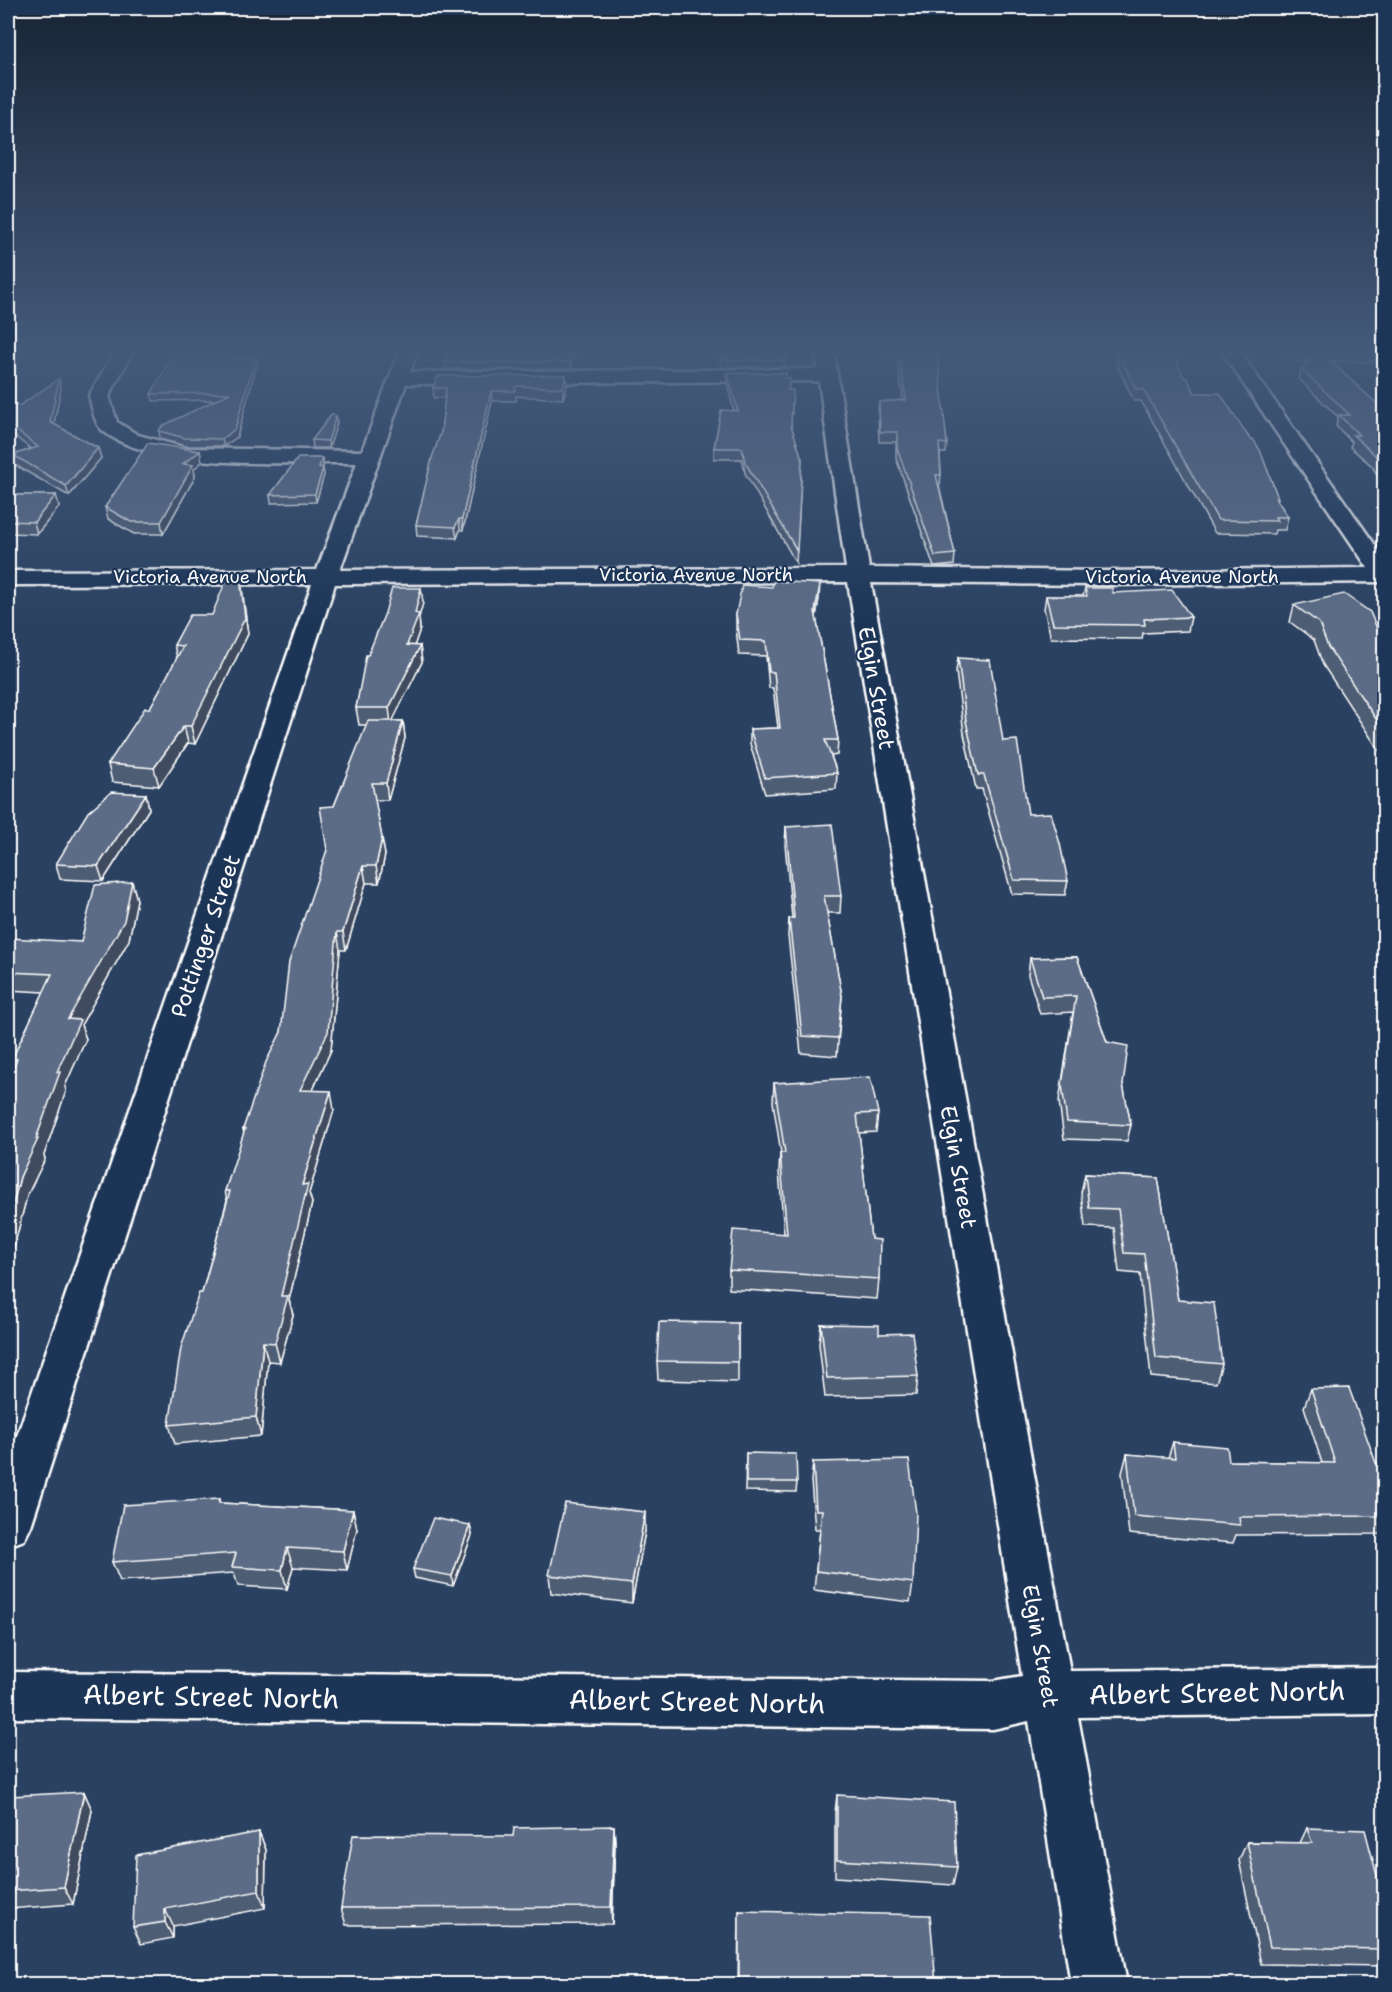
<svg xmlns="http://www.w3.org/2000/svg" width="1392" height="1992" viewBox="0 0 1392 1992" font-family="'Shantell Sans',sans-serif">
	<rect width="100%" height="100%" fill="#2a4161"/>
	<filter id="ink" filterUnits="userSpaceOnUse"><feTurbulence type="fractalNoise" baseFrequency=".0167" numOctaves="2"/><feDisplacementMap in="SourceGraphic" scale="12" xChannelSelector="R" yChannelSelector="G"/><feConvolveMatrix kernelMatrix="1 2 1 2 8 2 1 2 1" color-interpolation-filters="sRGB"/></filter>
	<g filter="url(#ink)">
		<g fill="none" stroke-linecap="round" stroke-linejoin="round">
			<defs>
				<path id="minor" d="M116 349H134L109 396 117 422 138 435 186 448 362 451 400 349H418L410 372 818 369 815 349H833L869 568 1104 571 1368 568 1220 349H1238L1384 558V582L1104 585 871 583 1070 1671 1384 1668V1714L1078 1717 1127 1984H1071L1029 1721 993 1729 8 1718V1672L993 1681 1022 1676 848 582 335 584 31 1526 24 1540 8 1546V1462L312 584 8 585V571L317 570 357 463C292 462 151 472 102 430 94 423 92 406 89 396ZM819 381 846 568 340 570 406 384Z"/>
			</defs>
			<use href="#minor" stroke="#fff" stroke-width="5"/>
			<use href="#minor" fill="#1d3557" fill-rule="evenodd"/>
		</g>
		<path fill="#4e5d73" stroke="#fff" stroke-width="1.5" d="M451 349H575V351L571 369H446L445 362Z
			M884 349H935L947 444 946 453H940L941 475 940 485H939L955 554 954 565 934 567 896 458V442H879L878 411 879 402 903 400 896 353H885Z
			M1130 349H1163L1195 393 1278 498 1277 500 1288 517 1285 530H1275L1274 534 1215 533 1141 401H1134L1117 365 1118 354H1132Z
			M1284 349H1384V362L1330 361 1384 410V483H1382L1372 466 1350 447 1352 442 1336 426 1338 417 1299 379 1301 369 1309 361H1293Z
			M720 354 785 360V367H722L720 361Z
			M256 357 257 364 237 437 224 446H186L160 439 159 431 215 400 153 401 151 394 230 358Z
			M727 373 786 378 789 390 791 426 802 459 796 563 745 473 742 459H714V448L734 411 727 384Z
			M59 379 61 388 54 424 98 448 101 458 69 496 15 465 13 455 31 449 8 431V399L19 406Z
			M567 385 563 399 516 396V401H492L463 530H460L457 538 417 536 416 525 441 432 445 398H434L433 388Z
			M336 416 337 423 329 448H313L312 440Z
			M200 451 202 462 194 469 195 477 163 534H134L108 519 105 507Z
			M322 458 323 465V468L324 475 316 502 271 503 270 495Z
			M8 495H56L59 507 37 534 8 533Z
			M242 586 248 634 195 744 188 743 159 786 112 782 108 764 150 708 177 658 174 645 212 615Z
			M421 588 423 603 419 617 420 629 414 646H420L422 662 392 721H403L405 738 388 800H375L385 855 379 883H366L346 950H340L331 1050 313 1090 334 1110 309 1193 312 1203 289 1300 293 1315 280 1362 268 1361 261 1436 175 1444 169 1425 202 1293 227 1200 225 1191 244 1134 243 1129 281 1032 327 850 334 806 367 725H359L356 708 368 655Z
			M1085 588 1113 593 1191 617 1188 631 1143 633 1142 639 1051 638 1044 609 1046 596H1083Z
			M819 599 816 617 838 740 837 755 831 756 837 773 836 789 765 794 750 744V729L778 728 773 688H769L766 656 739 655 736 629V614Z
			M1294 605 1384 645V758L1323 665 1314 640 1290 622Z
			M958 658 1003 741 1028 814 1068 881 1065 895 1012 894 982 789H976L964 734 956 671Z
			M146 794 149 809 103 881 60 879 56 864Z
			M786 827 841 896 840 913H827L842 996 837 1056 801 1053 788 936 789 919 792 918 785 844Z
			M132 882 137 900 129 940 81 1025 86 1039 65 1086 66 1091 44 1155 45 1159 27 1196 14 1247V1067L12 1059 44 992 8 990V941L81 942Z
			M1077 957 1107 1042 1123 1085 1131 1125 1127 1141 1064 1139 1059 1101 1073 1012 1040 1014 1028 975 1030 958Z
			M774 1083 878 1113 876 1132 859 1133 871 1239 879 1279 877 1299 729 1289V1270L784 1234 779 1172 780 1153H781L773 1102Z
			M1085 1174 1158 1178 1178 1300 1222 1364 1216 1383 1151 1377 1140 1274 1119 1272 1114 1228 1085 1227 1081 1193Z
			M738 1323V1382L658 1380 657 1361Z
			M821 1324 879 1334 918 1376 916 1395 825 1397 819 1344Z
			M1311 1389 1376 1463H1384V1534L1236 1535 1233 1543 1129 1534 1122 1473 1127 1454 1168 1458 1173 1442 1229 1461 1322 1463 1304 1407Z
			M746 1453 797 1482 796 1492 745 1491Z
			M813 1462 913 1583 910 1602 814 1590 820 1529H815L811 1481Z
			M219 1499 220 1503 353 1510 357 1529 347 1570 293 1567 287 1589 238 1586 234 1573 120 1581 112 1562Z
			M470 1525 472 1535 453 1586 415 1578 413 1569Z
			M645 1531 632 1603 551 1593 549 1575Z
			M84 1792 92 1810 73 1904 8 1909V1808Z
			M837 1795 957 1867 953 1885 835 1877V1813Z
			M614 1826 615 1844 612 1924 346 1925 341 1908 513 1836Z
			M1307 1828 1384 1902V1966L1261 1964 1239 1860 1247 1842 1300 1843Z
			M259 1832 266 1850 265 1908 173 1926V1938L141 1944 133 1927Z
			M739 1911 936 1984H738Z"/>
		<path fill="#404c5e" stroke="#fff" stroke-width="1.5" d="M574 349H575V351L571 369 570 362Z
			M256 357 257 364 237 437 224 446 222 439Z
			M566 375 567 385 563 399V388Z
			M59 379 61 388 52 432 50 422Z
			M491 391 492 401 463 530 462 519Z
			M336 416 337 423 329 448 328 441Z
			M98 448 101 458 69 496 66 486Z
			M200 451 202 462 194 469 195 477 163 534 161 522 183 464Z
			M322 458 323 465 320 475 319 467Z
			M323 468 324 475 316 502 315 494Z
			M56 495 59 507 37 534 34 522Z
			M459 519 460 530 457 538 455 527Z
			M239 570 248 634 195 744 191 726Z
			M820 584 819 599 814 626 815 611Z
			M421 588 423 603 419 617 420 629 409 661 407 645Z
			M420 646 422 662 391 724 389 708Z
			M403 721 405 738 388 800 386 783Z
			M184 726 188 743 159 786 154 768Z
			M146 794 149 809 103 881 98 866Z
			M382 838 385 855 379 883 376 866Z
			M363 866 366 883 346 950 343 932Z
			M132 882 137 900 129 940 81 1025 86 1039 65 1086 66 1091 44 1155 45 1159 27 1196 14 1247 8 1260V1224L20 1177 36 1139 57 1072 68 1019Z
			M337 932 340 950 331 1050 304 1109 300 1090Z
			M331 1091 334 1110 309 1193 312 1203 289 1300 293 1315 280 1362 275 1343 281 1296 302 1185Z
			M263 1342 268 1361 261 1436 256 1417Z
			M353 1510 357 1529 347 1570 343 1551Z
			M645 1512V1531L632 1603V1584Z
			M470 1525 472 1535 453 1586 452 1576Z
			M287 1548 293 1567 287 1589 282 1570Z
			M84 1792 92 1810 73 1904 64 1887Z
			M614 1826 615 1844 612 1924 611 1907Z
			M259 1832 266 1850 265 1908 259 1891Z
			M165 1909 173 1926V1938L165 1922Z"/>
		<path fill="#5b6c86" stroke="#fff" stroke-width="1.5" d="M172 349H228L229 358 256 357 235 429 222 439 185 438 159 431 162 426 230 393 151 394 165 369Z
			M451 349H574L570 362H445Z
			M747 349H785V360H722L720 354 747 353Z
			M898 349H935L938 357 947 444 939 443 941 475H936L955 554 935 556 897 448V432H880L879 402 906 400Z
			M1136 349H1163L1165 352H1173L1184 378H1187L1195 393H1220L1250 439H1253L1260 450 1278 498H1276L1288 517H1275L1277 521 1218 520 1143 389H1136L1118 354H1139Z
			M1293 349H1384V353L1320 352 1318 351 1317 352H1295Z
			M1318 351 1384 410V470L1375 455 1353 435H1359L1339 415H1350L1301 369Z
			M727 373H786V378H790L788 390H793L791 425 802 459 797 551 745 462 742 448H714L721 410 738 411Z
			M566 375 563 388 516 386 515 391H491L462 519H459L455 527 416 525 432 458 441 432 446 388H433L438 376Z
			M59 379 50 422 98 448 66 486 13 455 38 447 8 424V399L19 406Z
			M332 414 336 416 328 441 312 440Z
			M148 443 200 451 183 464 193 465 161 522H131L105 507Z
			M298 458H322L319 467 323 468 315 494 270 495Z
			M8 495H56L34 522 8 521Z
			M230 570H239L245 618 191 726H184L154 768 108 764 145 708H150L183 646 174 645 190 615H212Z
			M774 581 820 584 815 611 838 740H825L837 773 765 778 750 729 780 728 774 672H769L766 641 740 640 736 614 742 585 772 587Z
			M392 588H421L415 613 419 614 407 645 420 646 389 708H356L366 655H368L385 613Z
			M1085 588H1112L1113 593 1172 590 1191 617 1144 619 1145 625 1053 624 1046 596H1087Z
			M1344 594 1370 612 1384 645V731L1328 647 1319 623 1294 605Z
			M958 658 990 660 1003 741 1017 740 1028 814 1051 813 1060 844 1068 881 1014 880 984 775H978L966 721Z
			M368 721H403L386 783H372L382 838 376 866H363L343 932H337L328 1032 300 1090 331 1091 302 1185 308 1184 281 1296H288L275 1343 263 1342 256 1417 169 1425 181 1348 199 1293H202L230 1191H225L245 1129H243L266 1062 281 1032 289 962 327 850 320 807 334 806Z
			M111 792 146 794 98 866 56 864 88 812Z
			M832 824 841 896H824L842 996 838 1038 802 1036 789 919 794 918 786 827Z
			M132 882 124 921 68 1019 80 1020 57 1072H60L36 1139H38L20 1177 8 1224V1083L17 1059H12L52 974 8 972V941L9 938 81 942 95 885Z
			M1077 957 1107 1042 1128 1046 1123 1085 1131 1125 1067 1122 1062 1085 1076 996 1042 997 1030 958Z
			M870 1077 878 1113 857 1114 871 1239 880 1240 879 1279 729 1270 733 1230 787 1234 780 1153H785L774 1083Z
			M1085 1174 1158 1178 1178 1300 1214 1303 1222 1364 1156 1358 1144 1254 1124 1253 1118 1209 1089 1208Z
			M659 1322 738 1323V1362L657 1361Z
			M821 1324 879 1325V1334L912 1333 918 1376 827 1378Z
			M1349 1388 1376 1463H1384V1516L1239 1517 1240 1525 1134 1516 1127 1454 1175 1458 1173 1442 1227 1447 1229 1461 1335 1463 1311 1389Z
			M746 1453 796 1454 797 1482H746Z
			M909 1460 916 1513 913 1583 816 1571 822 1510H816L813 1462Z
			M219 1499V1503L353 1510 343 1551 287 1548 282 1570 232 1567 236 1553 112 1562 123 1505Z
			M565 1503 645 1512 632 1584 549 1575Z
			M433 1518 470 1525 452 1576 413 1569Z
			M84 1792 64 1887 8 1891V1808L10 1796Z
			M837 1795 954 1802 957 1867 837 1860Z
			M614 1826 611 1907 341 1908 353 1835 513 1836 514 1828Z
			M1307 1828 1365 1830 1384 1902V1949L1270 1947 1247 1842 1312 1843Z
			M259 1832V1891L165 1909V1922L133 1927 136 1855Z
			M739 1911 930 1915 936 1984H783V1982H739Z
			M602 1980 654 1984H602Z"/>
	</g>
	<linearGradient id="sky" x2="0" y2="1"><stop stop-color="#172435"/><stop offset="0.56" stop-color="#445a7b"/><stop offset="1" stop-color="#445a7b" stop-opacity="0"/></linearGradient>
	<rect width="1392" height="627" fill="url(#sky)"/>
	<g text-anchor="middle" stroke-width="4.5" stroke-linejoin="round" paint-order="stroke">
		<g font-size="18" fill="#fff" stroke="#1d3557">
			<text x="696" y="581">Victoria Avenue North</text>
			<text x="210" y="583">Victoria Avenue North</text>
			<text x="1182" y="583">Victoria Avenue North</text>
		</g>
		<g font-size="22" fill="#fff" stroke="#1d3557">
			<text transform="translate(877 688) rotate(80)" y="8">Elgin Street</text>
			<text transform="translate(205 936) rotate(-71)" y="8">Pottinger Street</text>
			<text transform="translate(959 1167) rotate(80)" y="8">Elgin Street</text>
			<text transform="translate(1041 1646) rotate(80)" y="8">Elgin Street</text>
		</g>
		<g font-size="27" fill="#fff" stroke="#1d3557">
			<text transform="translate(1217 1693) rotate(-1)" y="9">Albert Street North</text>
			<text transform="translate(211 1697) rotate(1)" y="9">Albert Street North</text>
			<text transform="translate(697 1702) rotate(1)" y="9">Albert Street North</text>
		</g>
	</g>
	<rect width="1392" height="1992" fill="none" stroke="#1d3557" stroke-width="30"/>
	<rect x="15" y="15" width="1362" height="1962" fill="none" stroke="#fff" stroke-width="2" filter="url(#ink)"/>
</svg>
